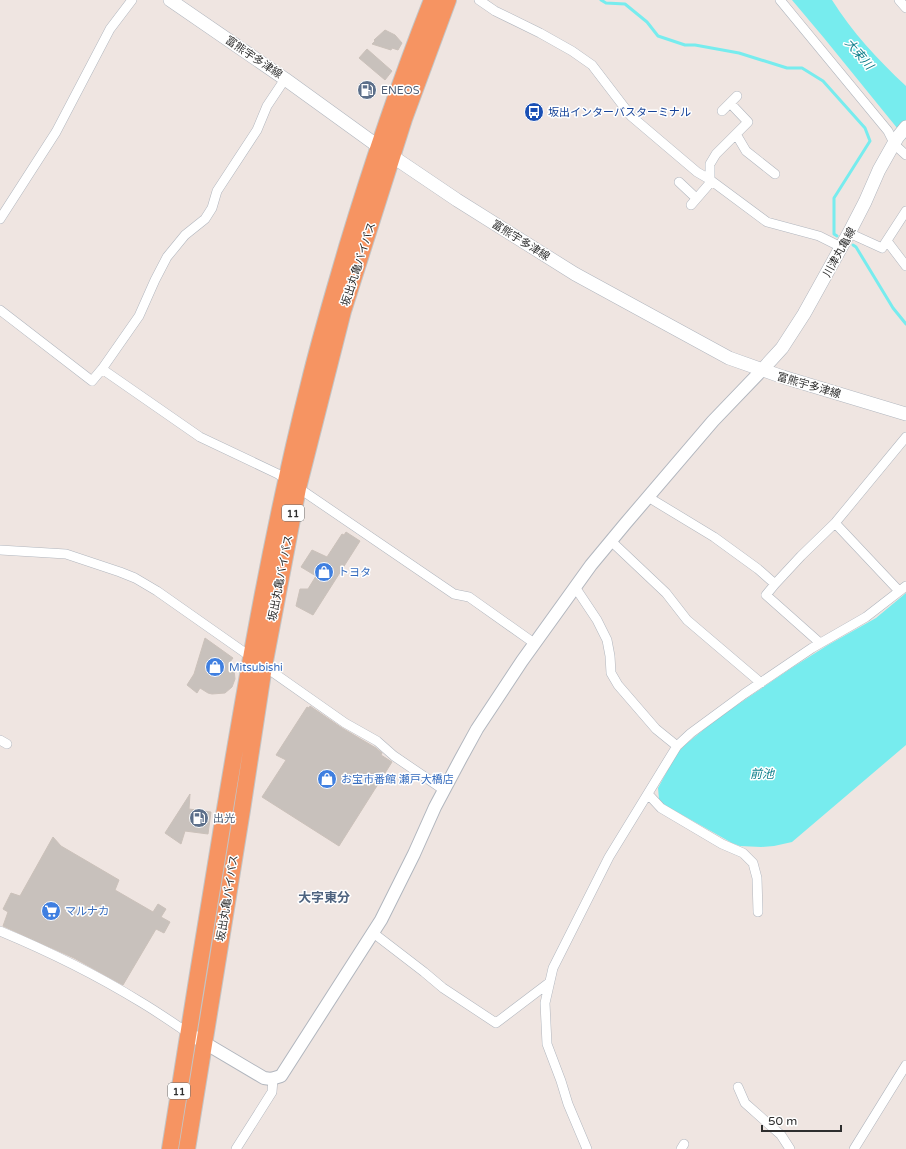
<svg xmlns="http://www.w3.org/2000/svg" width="906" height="1149" viewBox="0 0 906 1149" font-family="'Varela Round','Noto Sans JP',sans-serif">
	<rect width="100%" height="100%" fill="#efe5e1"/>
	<path fill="#77ecee" d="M792 0H832C852 32 878 60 906 86V139L824 38Z
		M906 593V745L792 842 774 846 761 847 740 846 732 843 663 804 659 799 658 788 677 753 686 744 718 718 793 667 828 645 876 618Z"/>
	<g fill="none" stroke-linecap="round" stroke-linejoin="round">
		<path stroke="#77ecee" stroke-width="3" d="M601 0 606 3 625 4 647 22 658 36 685 45H695L739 53 787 68H802L823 81 865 128 870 141 834 198V234L837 236
			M853 245 856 247 893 308 906 324"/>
	</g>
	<path fill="#c8c1bc" stroke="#cbc1ba" d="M385 30 395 35 402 43 398 50 392 48 391 50 372 44 375 41 374 40Z
		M367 49 392 71 385 80 359 58Z
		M346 532 360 541 313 615 296 606 300 589H308L316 576 301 567 312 550 327 557 342 534 344 535Z
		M205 638 233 658 230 662 234 669 235 679 232 687 225 693 212 694 208 693 200 688 197 693 187 685 194 674Z
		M310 706 342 728 376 748 382 753 381 755 392 762 339 846 262 797 286 760 276 755 307 707 309 708Z
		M190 794 189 809 211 812 208 834 185 831 181 844 165 833Z
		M53 837 61 846 119 880 115 890 153 912 158 904 166 909 161 917 170 922 164 933 156 929 123 985 74 958 3 926 8 912 3 909 11 893 20 896Z"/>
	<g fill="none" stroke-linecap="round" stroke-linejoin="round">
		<defs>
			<path id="minor" d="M479 0 495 11 540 33 572 51 592 65 631 116 697 172 709 179 767 222 819 236 841 247
				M780 0 888 131 895 145 906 155
				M899 0 906 8
				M722 111 737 96
				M736 134 746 151 775 174
				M679 182 696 198
				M691 205 710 183V164L716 154 748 122 730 103
				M0 219 56 132 110 29 132 0
				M849 233 882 248 906 211
				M887 241 906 266
				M0 310 92 381 102 369 139 316 155 280 167 257 185 235 205 219 212 208 217 191 257 130 267 106 285 79
				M102 369 200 437 278 474 454 594 469 597 534 643
				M648 497 714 537 758 569 775 584 801 556 835 523 906 437
				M835 523 899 591
				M611 541 666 593 687 620 761 683
				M0 550 66 554 120 572 135 578 157 591 345 723 377 741 394 756 444 790
				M775 584 766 595 820 643
				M575 587 597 620 607 640 610 656 611 673 618 685 656 729 677 746 609 857 553 968 545 1003 547 1044 561 1081 568 1104 587 1149
				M0 740 7 744
				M677 746 691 733 744 694 812 648 866 617 906 586
				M648 794 661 808 722 844 743 853 753 863 757 878 758 912
				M0 931C48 951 95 974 139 1001 156 1011 172 1022 188 1033
				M372 932 424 972 443 988 496 1023 550 982
				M738 1087 745 1103 781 1135 790 1149
				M236 1149 272 1092 273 1079
				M681 1149 684 1144
				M854 1149 906 1065"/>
			<path id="tertiary" d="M188 1033 264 1078 271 1079 281 1076 381 920 414 854 435 807 460 760 477 729 522 661 591 565 625 524 713 421 762 370"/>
			<path id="secondary" d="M170 0 285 79 386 152 457 200 575 274 729 358 783 377 906 414
				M762 370 782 348 804 314 849 233 865 202 879 170 897 138 906 127"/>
			<path id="trunk" d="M170 1149C187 1038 206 926 224 815 248 671 273 526 309 384 320 338 334 292 347 247 372 164 400 81 432 0
				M187 1149 242 810 264 666 298 488 343 311 404 119 448 0"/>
		</defs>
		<use href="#minor" stroke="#b1b6be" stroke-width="10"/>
		<use href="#tertiary" stroke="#b1b6be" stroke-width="14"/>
		<use href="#secondary" stroke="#b1b6be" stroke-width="14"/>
		<use href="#trunk" stroke="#c4c4c4" stroke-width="18"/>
		<use href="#minor" stroke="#fff" stroke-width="9"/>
		<use href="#tertiary" stroke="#fff" stroke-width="12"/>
		<use href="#secondary" stroke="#fff" stroke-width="13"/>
		<use href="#trunk" stroke="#f69462" stroke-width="16"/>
	</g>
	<defs>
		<symbol id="fuel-disc" viewBox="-11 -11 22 22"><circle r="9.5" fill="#5c6f8a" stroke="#fff"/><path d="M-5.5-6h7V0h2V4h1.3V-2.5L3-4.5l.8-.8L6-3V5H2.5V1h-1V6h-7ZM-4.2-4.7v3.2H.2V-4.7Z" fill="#fff"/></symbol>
		<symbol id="bus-disc" viewBox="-11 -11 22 22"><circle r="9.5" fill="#1a4fb4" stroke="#fff"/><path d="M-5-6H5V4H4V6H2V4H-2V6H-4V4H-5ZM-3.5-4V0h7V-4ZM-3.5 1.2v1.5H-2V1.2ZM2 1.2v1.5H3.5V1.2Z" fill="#fff"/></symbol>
		<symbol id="shop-disc" viewBox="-11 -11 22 22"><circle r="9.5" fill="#3f7fe0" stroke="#fff"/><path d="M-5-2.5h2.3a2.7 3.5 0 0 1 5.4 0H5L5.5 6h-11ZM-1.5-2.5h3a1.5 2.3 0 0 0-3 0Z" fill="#fff"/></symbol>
		<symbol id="supermarket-disc" viewBox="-11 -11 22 22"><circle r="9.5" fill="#3f7fe0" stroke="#fff"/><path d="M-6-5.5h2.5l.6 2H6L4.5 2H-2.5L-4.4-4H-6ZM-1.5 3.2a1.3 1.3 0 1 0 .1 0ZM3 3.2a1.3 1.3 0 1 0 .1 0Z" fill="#fff"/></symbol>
	</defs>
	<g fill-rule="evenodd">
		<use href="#fuel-disc" x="356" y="79" width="22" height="22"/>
		<use href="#bus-disc" x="523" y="101" width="22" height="22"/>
		<use href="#shop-disc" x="313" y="561" width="22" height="22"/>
		<use href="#shop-disc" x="204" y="656" width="22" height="22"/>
		<use href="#shop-disc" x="316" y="768" width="22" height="22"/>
		<use href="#fuel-disc" x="188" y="807" width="22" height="22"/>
		<use href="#supermarket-disc" x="40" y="900" width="22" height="22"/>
	</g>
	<g text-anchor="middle" stroke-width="3" stroke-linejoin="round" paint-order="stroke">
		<g fill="#fff" stroke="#6d6d6d" stroke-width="1">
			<rect x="282" y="505" width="22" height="16" rx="3"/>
			<rect x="168" y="1083" width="22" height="16" rx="3"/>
		</g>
		<g font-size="10" font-weight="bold" fill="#2e2e2e">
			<text x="293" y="517">11</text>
			<text x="179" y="1095">11</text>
		</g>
		<g font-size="11" fill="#2e2e2e" stroke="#fff">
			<text transform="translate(254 57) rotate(34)" y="4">富熊宇多津線</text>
			<text transform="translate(521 240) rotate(32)" y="4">富熊宇多津線</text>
			<text transform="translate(839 252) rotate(-61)" y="4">川津丸亀線</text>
			<text transform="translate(358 264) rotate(-72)" y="4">坂出丸亀バイパス</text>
			<text transform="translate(809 385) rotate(16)" y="4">富熊宇多津線</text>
			<text transform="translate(280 578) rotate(-79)" y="4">坂出丸亀バイパス</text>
			<text transform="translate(227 898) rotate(-81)" y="4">坂出丸亀バイパス</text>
		</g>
		<g font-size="11" fill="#4e5e75" stroke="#fff" text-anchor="start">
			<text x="381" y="94">ENEOS</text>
			<text x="213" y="822">出光</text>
		</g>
		<g font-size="11" fill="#164399" stroke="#fff" text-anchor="start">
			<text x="548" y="116">坂出インターバスターミナル</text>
		</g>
		<g font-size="11" fill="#366cbe" stroke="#fff" text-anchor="start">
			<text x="338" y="576">トヨタ</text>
			<text x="229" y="671">Mitsubishi</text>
			<text x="341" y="783">お宝市番館 瀬戸大橋店</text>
			<text x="65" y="915">マルナカ</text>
		</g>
		<g font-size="12" font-style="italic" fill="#0f7f8b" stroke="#fff">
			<text transform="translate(859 54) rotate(49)" y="4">大束川</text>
			<text x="762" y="778">前池</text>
		</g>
		<g font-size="13" font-weight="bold" fill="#4e637f" stroke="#fff">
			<text x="324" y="902">大字東分</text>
		</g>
	</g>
	<path d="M762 1125v6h79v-6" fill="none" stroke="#2e2e2e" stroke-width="2"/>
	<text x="768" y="1125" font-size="12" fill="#2e2e2e" stroke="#ffffff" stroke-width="3" paint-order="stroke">50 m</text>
</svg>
